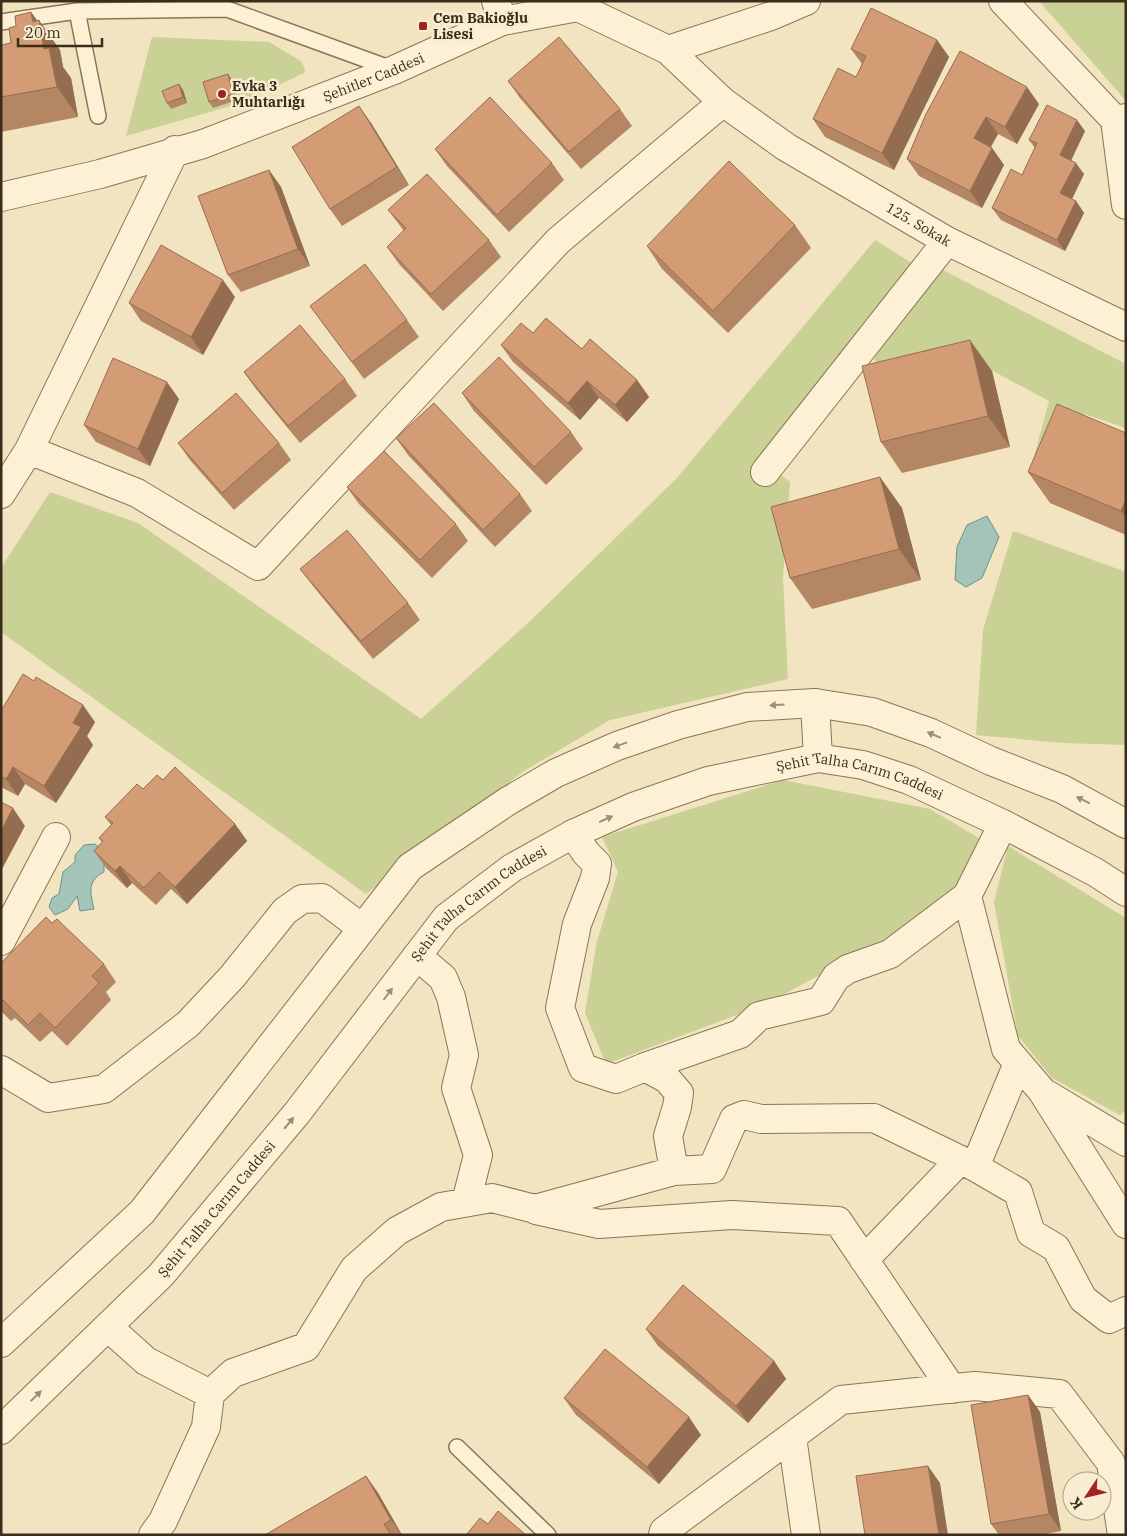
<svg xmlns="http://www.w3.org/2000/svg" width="1127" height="1536" viewBox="0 0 1127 1536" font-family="'IBM Plex Serif',serif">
	<rect width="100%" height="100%" fill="#f2e3c1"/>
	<path fill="#c9d194" d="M1039 1H1126V101Z
		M152 37 269 42 301 61 305 69 304 73 241 103 126 136Z
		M875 240 915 265 763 461 790 482 783 578 788 679 610 720 524 771 366 894 1 632V568L50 492 138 523 421 719 526 625 676 479Z
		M935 266 1126 364V428L1084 414 1052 479 1031 468 1049 401 965 356 886 374 874 359Z
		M1013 531 1126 572V745L1064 743 976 735 983 630Z
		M783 780 930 809 982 840 957 893 891 942 810 980 766 1004 606 1064 585 1013 597 941 618 872 602 837Z
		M1008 846 1126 918V1110L1120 1115 1052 1078 1018 1036 994 902Z"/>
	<path fill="#a4c4ba" stroke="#6a9389" d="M987 516 999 537 982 578 966 587 955 580 957 547 967 525Z
		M95 844 104 852V872C87 881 90 892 94 909L80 911 77 896 68 909 55 915 49 907 52 898 59 894 63 872 75 862V855L84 845Z"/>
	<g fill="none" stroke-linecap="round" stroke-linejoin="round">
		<defs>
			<path id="service" d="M77 11 98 116
				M1 22 77 11 227 9 392 69
				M457 1447 548 1535"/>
			<path id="minor" d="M496 1 502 21
				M1003 1 1115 120 1126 118
				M668 50 771 16 806 1
				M1115 120 1126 205
				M29 450 137 493 258 566 558 241 723 102
				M765 472 947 241
				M1 494 29 450 175 150
				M573 834 586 853 597 864 595 878 577 924 560 1008 583 1068 616 1079 645 1067 740 1034 759 1016 821 1001 836 977 848 969 890 954 967 896 1003 824
				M967 896 1006 1049 1042 1091 1126 1224
				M1 941 56 837
				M417 956 443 978 451 997 464 1055 456 1088 478 1155 466 1202
				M645 1067 667 1079 679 1093 677 1107 668 1136 674 1171
				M1 1070 48 1098 104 1089 188 1024 232 977 285 911 302 899 322 898 362 928
				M1048 1095 1126 1142
				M975 1167 1018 1063
				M536 1210 599 1224 732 1215 838 1221 952 1389
				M864 1260 960 1160
				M108 1327 146 1361 210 1394 233 1373 306 1347 354 1269 397 1231 441 1207 492 1198 535 1209 674 1171 712 1169 734 1119 744 1115 761 1119 874 1118 975 1167 1018 1192 1031 1233 1056 1248 1083 1299 1109 1319 1126 1311
				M792 1437 806 1535
				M153 1535 163 1521 206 1427 210 1394
				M663 1535 664 1531 841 1400 975 1386 1059 1394 1111 1463 1122 1535"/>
			<g id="tertiary">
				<path id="s1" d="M1 197 100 174 203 144 394 70 502 21 578 7 668 50 723 102 786 147 947 241 1126 327"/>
				<path d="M815 703 818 758"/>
				<path d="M1 1343 142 1212 410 867 508 801 556 773 617 746 678 725 747 707 815 703 872 712 931 733 991 761 1062 789 1126 824"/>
				<path id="s2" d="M1 1430 161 1275 297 1113 446 918 512 868 573 834 633 807 708 781 818 758 863 765 909 780 1003 824 1095 872 1126 892"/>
			</g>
		</defs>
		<use href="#service" stroke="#8d7457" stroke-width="18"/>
		<use href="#minor" stroke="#8d7457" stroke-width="30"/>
		<use href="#tertiary" stroke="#8d7457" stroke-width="30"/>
		<use href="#service" stroke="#fcf0d5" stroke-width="15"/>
		<use href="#minor" stroke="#fcf0d5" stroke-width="28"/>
		<use href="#tertiary" stroke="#fcf0d5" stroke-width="28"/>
	</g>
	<path fill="#b58664" d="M31 12 60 50 63 67 71 78 78 117 1 132V45L11 43 16 26Z
		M937 40 949 57 894 170 825 137 813 119 856 77 862 64 851 49Z
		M232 80 237 100 213 108 209 102Z
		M508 81 620 109 632 126 581 169 520 98Z
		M183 90 187 103 171 109 167 103Z
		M1039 104 1017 144 998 134 991 147 992 148 1004 165 982 208 919 176 907 159 926 114Z
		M371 123 409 185 342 226 330 209Z
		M1085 131 1071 160 1084 174 1072 199 1076 201 1084 213 1065 251 1001 220 992 208 1022 175 1035 148 1029 140Z
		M435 149 552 163 564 180 509 232 447 166Z
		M269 170 281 187 310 266 241 292 228 275Z
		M388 210 489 240 501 257 443 311 399 264 387 247 404 231Z
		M795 225 811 248 728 333 662 269 647 246Z
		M235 297 203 355 141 321 129 303Z
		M310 306 407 320 419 337 364 379Z
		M533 333 582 349 637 380 649 397 627 422 599 398 580 420 513 362 501 345Z
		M992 371 1010 447 902 473 881 442Z
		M244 372 345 379 357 396 300 443 256 389Z
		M462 393 571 432 583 449 546 485 474 411Z
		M179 399 150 466 96 442 84 425Z
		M1126 433V535L1050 503 1028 472Z
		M396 438 520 494 532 511 495 547 408 455Z
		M178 443H279L291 460 234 510 190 460Z
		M347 487 456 524 468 541 432 578 359 504Z
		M902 508 921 580 812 609 790 578Z
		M300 569 408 603 420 620 373 659 313 586Z
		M1 711 95 722 87 736 93 745 56 803 25 784 18 796 1 787Z
		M163 780 235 824 247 841 187 904 171 889 156 905 132 883 127 888 106 868 94 851 102 842 99 838 111 825 105 817 143 789Z
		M52 923 104 964 116 982 106 992 111 1000 67 1046 52 1031 40 1042 15 1018 11 1021 1 1011V963Z
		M646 1329 774 1361 786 1379 748 1423 658 1346Z
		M1028 1395 1040 1412 1061 1531 1041 1535H999L991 1524Z
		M564 1398 701 1435 659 1484 576 1415Z
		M366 1476 378 1493 402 1535H265Z"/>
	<path fill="#946d51" d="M31 12 39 24V20L60 50 63 67 71 78 78 117 57 87 33 22Z
		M937 40 949 57 894 170 882 153Z
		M228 74 232 80 237 100 233 94Z
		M179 84 183 90 187 103 183 97Z
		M1027 87 1039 104 1017 144 1005 127Z
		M359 106 371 123 409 185 397 167Z
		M986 117 998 134 986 155 974 138Z
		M1077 120 1085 131 1068 167 1060 155Z
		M992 148 1004 165 982 208 970 191Z
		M1076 163 1084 174 1069 205 1060 193Z
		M269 170 281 187 310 266 298 249Z
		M1076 201 1084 213 1065 251 1057 240Z
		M223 280 235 297 203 355 191 337Z
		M970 340 992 371 1010 447 988 416Z
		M637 380 649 397 627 422 615 405Z
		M587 381 599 398 580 420 568 403Z
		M167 382 179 399 150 466 138 449Z
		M880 477 902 508 921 580 899 549Z
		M1126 499V518L1121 511Z
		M83 705 95 722 87 736 93 745 56 803 44 786 73 723Z
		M13 767 25 784 18 796 6 779Z
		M13 808 25 826 1 871V831Z
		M235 824 247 841 187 904 175 887Z
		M120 866 132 883 127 888 115 871Z
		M774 1361 786 1379 748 1423 736 1406Z
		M1028 1395 1040 1412 1061 1531 1049 1514Z
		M689 1417 701 1435 659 1484 647 1467Z
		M928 1466 940 1483 948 1535H939Z
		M366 1476 378 1493 402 1535 391 1520Z"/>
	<path fill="#d39c74" stroke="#946d51" d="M871 8 937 40 882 153 813 119 838 68 856 77 866 56 851 49Z
		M31 12 33 22 39 20 44 49 49 48 57 87 1 97V45L11 43 9 28 16 26 15 16Z
		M559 37 620 109 569 152 508 81Z
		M960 51 1027 87 1005 127 986 117 974 138 992 148 970 191 907 159 926 114Z
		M228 74 233 94 209 102 203 82Z
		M179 84 183 97 167 103 162 91Z
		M490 97 552 163 497 215 435 149Z
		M1047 105 1077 120 1060 155 1076 163 1060 193 1076 201 1057 240 992 208 1011 169 1022 175 1037 143 1029 140Z
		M359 106 397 167 330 209 292 147Z
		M729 161 795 225 713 311 647 246Z
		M269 170 298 249 228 275 198 196Z
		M427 174 489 240 431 294 387 247 406 228 388 210Z
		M161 245 223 280 191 337 129 303Z
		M365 264 407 320 352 362 310 306Z
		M546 318 582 349 590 339 637 380 615 405 587 381 568 403 501 345 521 323 533 333Z
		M300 325 345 379 288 426 244 372Z
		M970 340 988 416 881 442 862 366Z
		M499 357 571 432 534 467 462 393Z
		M113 358 167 382 138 449 84 425Z
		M236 393 279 443 222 493 178 443Z
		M434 403 520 494 483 530 396 438Z
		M1057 404 1126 433V499L1121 511 1028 472Z
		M384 451 456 524 420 560 347 487Z
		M880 477 899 549 790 578 771 507Z
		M347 530 408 603 361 641 300 569Z
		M23 674 34 681 36 677 83 705 73 723 81 727 44 786 13 767 6 779 1 776V711Z
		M175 767 235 824 175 887 159 872 144 888 120 866 115 871 94 851 103 841 99 838 113 823 105 817 137 784 143 789 157 775 163 780Z
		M1 802 13 808 1 831Z
		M46 917 52 923 57 919 104 964 92 976 99 983 55 1028 40 1013 28 1025 3 1000 1 1002V963Z
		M683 1285 774 1361 736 1406 646 1329Z
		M605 1349 689 1417 647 1467 564 1398Z
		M1028 1395 1049 1514 991 1524 971 1405Z
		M928 1466 939 1535H865L856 1476Z
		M366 1476 391 1520 384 1524 391 1535H265Z
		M498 1511 526 1535H466L480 1518 488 1524Z"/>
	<defs><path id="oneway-solid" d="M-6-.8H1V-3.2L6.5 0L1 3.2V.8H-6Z" transform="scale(1.25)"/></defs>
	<g fill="#9c8e78">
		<use href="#oneway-solid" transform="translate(777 705) rotate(177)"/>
		<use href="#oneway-solid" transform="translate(934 735) rotate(-157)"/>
		<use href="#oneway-solid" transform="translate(620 745) rotate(160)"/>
		<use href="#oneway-solid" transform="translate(1083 800) rotate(-154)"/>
		<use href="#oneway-solid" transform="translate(606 819) rotate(-24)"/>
		<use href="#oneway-solid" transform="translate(388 994) rotate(-53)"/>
		<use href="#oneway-solid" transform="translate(289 1123) rotate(-50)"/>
		<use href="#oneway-solid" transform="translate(36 1396) rotate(-44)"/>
	</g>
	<g fill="#a12222" stroke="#f8edd1" stroke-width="2">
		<rect x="418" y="21" width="10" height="10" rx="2.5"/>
		<circle cx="222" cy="94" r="5"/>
	</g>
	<g text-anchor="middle" stroke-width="5" stroke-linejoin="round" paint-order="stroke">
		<g font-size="14" font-weight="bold" fill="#3b2c1c" stroke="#f8edd1" text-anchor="start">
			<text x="433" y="23">Cem Bakioğlu<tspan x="433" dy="16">Lisesi</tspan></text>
			<text x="232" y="91">Evka 3<tspan x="232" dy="16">Muhtarlığı</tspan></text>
		</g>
		<g font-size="14" fill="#3b2c1c" stroke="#f8edd1">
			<text dy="5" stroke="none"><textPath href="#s1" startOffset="392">Şehitler Caddesi</textPath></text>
			<text dy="5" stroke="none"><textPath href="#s1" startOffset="1016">125. Sokak</textPath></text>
			<text dy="5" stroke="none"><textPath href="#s2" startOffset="1134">Şehit Talha Carım Caddesi</textPath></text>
			<text dy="5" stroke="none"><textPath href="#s2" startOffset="714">Şehit Talha Carım Caddesi</textPath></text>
			<text dy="5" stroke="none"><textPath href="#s2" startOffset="309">Şehit Talha Carım Caddesi</textPath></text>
		</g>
	</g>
	<rect width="1127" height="1536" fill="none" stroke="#3b2c1c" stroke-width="5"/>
	<g transform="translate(1087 1496) rotate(235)"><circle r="24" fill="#f8edd1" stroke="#aca089"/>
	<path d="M0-4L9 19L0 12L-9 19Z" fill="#a12222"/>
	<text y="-8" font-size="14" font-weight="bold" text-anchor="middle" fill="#3b2c1c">K</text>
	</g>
	<path d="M18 38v8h84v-8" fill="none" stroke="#3b2c1c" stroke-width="2.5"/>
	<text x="25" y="38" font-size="15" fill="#3b2c1c" stroke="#f8edd1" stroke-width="4" paint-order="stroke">20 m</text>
</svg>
